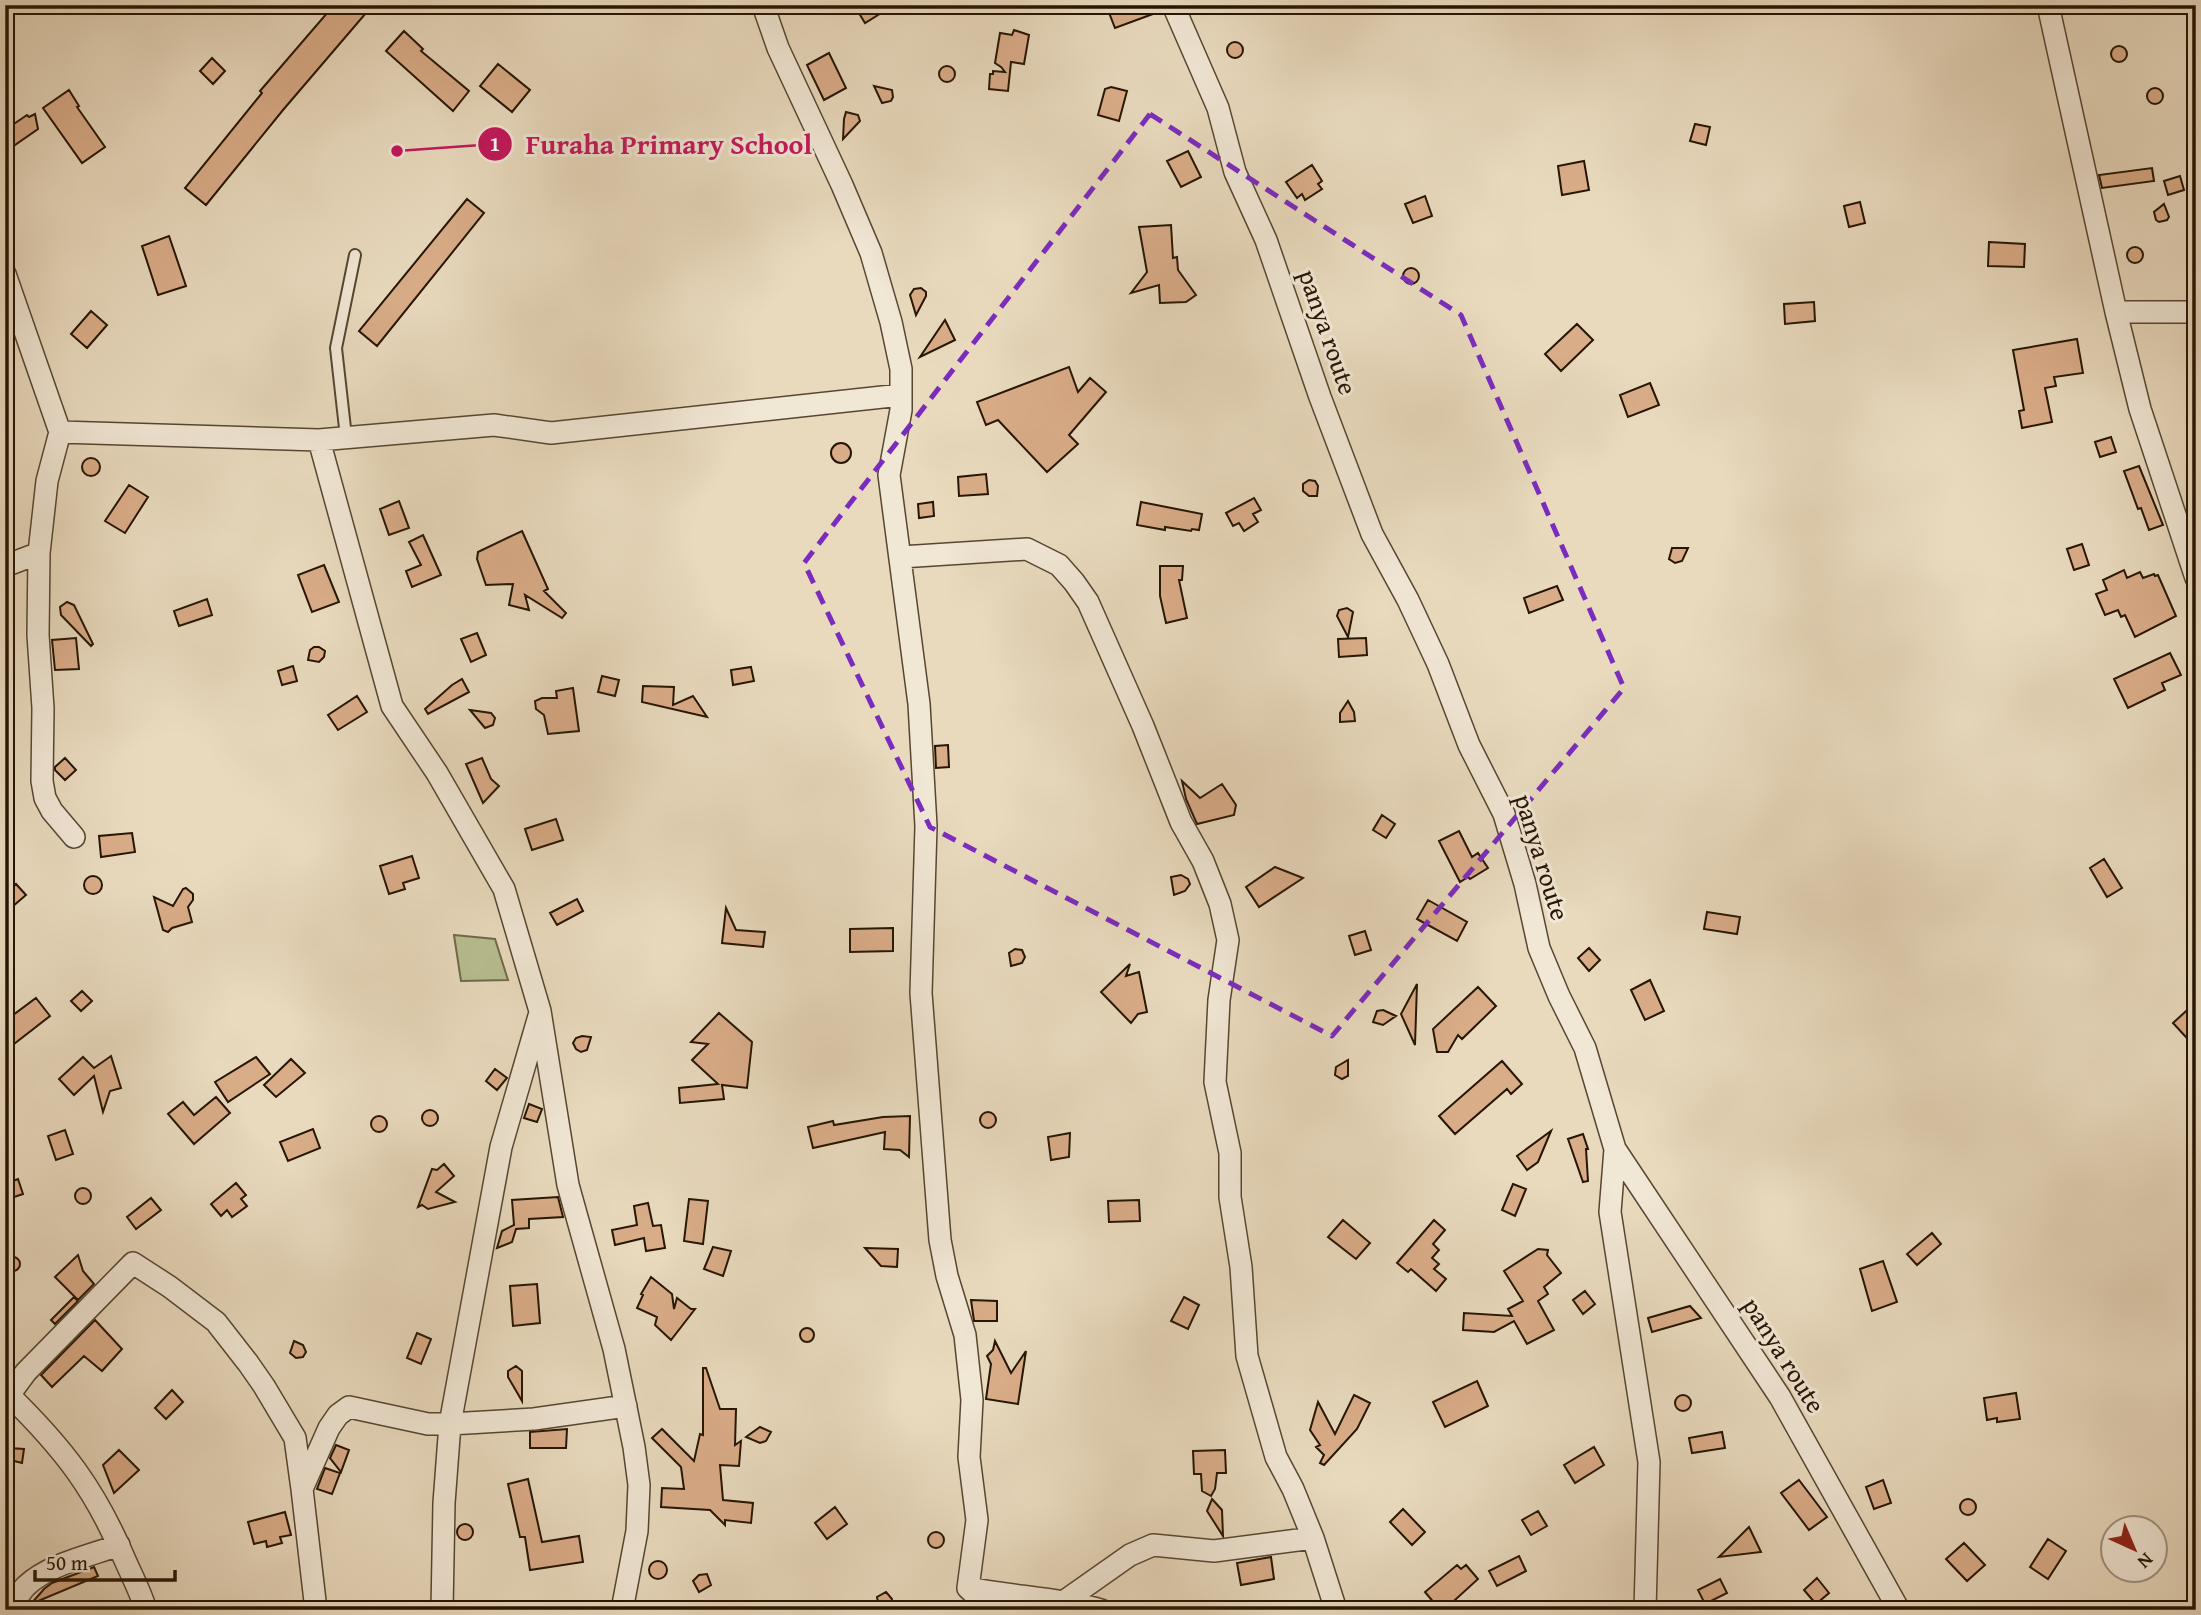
<svg xmlns="http://www.w3.org/2000/svg" width="2201" height="1615" viewBox="0 0 2201 1615" font-family="'Gentium Book Plus',serif">
	<rect width="100%" height="100%" fill="#e9dabe"/>
	<filter id="stains"><feTurbulence type="fractalNoise" baseFrequency=".00286" numOctaves="4"/><feColorMatrix values="0 0 0 0 .2 0 0 0 0 .09 0 0 0 0 .02 0 0 0 .5 -.17"/></filter>
	<radialGradient id="worn" r=".72"><stop offset=".6" stop-color="#630" stop-opacity="0"/><stop offset="1" stop-color="#630" stop-opacity=".3"/></radialGradient>
	<path fill="#b8bf91" stroke="#6f6a4a" stroke-width="2" d="M454 935 495 939 508 980 461 981Z"/>
	<path fill="#daad89" stroke="#261503" stroke-width="2" d="M334 5H358L366 13 283 110 206 205 185 188 262 93 260 91Z
		M854 5H894L865 23Z
		M1106 5H1160L1161 11 1115 28Z
		M1014 30 1029 35 1024 64 1011 62 1008 91 989 89 990 74H993V71L1005 72 1001 67 995 63 1000 33 1012 35Z
		M404 31 423 49 421 51 469 91 453 111 386 51Z
		M1227 50a8 8 0 1 1 16 0a8 8 0 1 1-16 0Z
		M2111 54a8 8 0 1 1 16 0a8 8 0 1 1-16 0Z
		M829 53 846 88 824 100 807 65Z
		M212 58 225 71 213 84 200 71Z
		M498 64 530 90 512 112 480 86Z
		M939 74a8 8 0 1 1 16 0a8 8 0 1 1-16 0Z
		M874 86 892 90 893 97 891 101 882 103Z
		M1111 87 1127 91 1119 121 1098 115 1105 89Z
		M2147 96a8 8 0 1 1 16 0a8 8 0 1 1-16 0Z
		M69 90 79 106 77 107 105 147 82 163 43 108Z
		M846 112 858 115 860 121 843 139 844 119Z
		M35 114 38 129 12 147 5 136V130L27 115 29 117Z
		M1695 124 1710 127 1706 145 1690 141Z
		M1188 151 1201 177 1181 187 1167 161Z
		M1584 161 1589 190 1562 195 1558 166Z
		M1312 165 1322 181 1318 184 1322 189 1305 200 1302 194 1297 198 1286 182Z
		M2152 168 2154 181 2102 188 2099 175Z
		M2180 176 2184 190 2168 195 2164 181Z
		M1425 196 1432 216 1413 223 1405 204Z
		M467 199 484 213 377 346 359 331Z
		M1860 202 1865 223 1849 227 1844 206Z
		M2164 204 2169 217 2167 220 2159 222 2156 220 2154 212Z
		M1171 225 1173 258 1177 257 1178 270 1196 295 1186 302 1160 303 1159 285 1131 293 1147 272 1139 227Z
		M169 236 186 286 158 295 142 246Z
		M1989 242 2025 244 2024 267 1988 266Z
		M2127 255a8 8 0 1 1 16 0a8 8 0 1 1-16 0Z
		M1403 276a8 8 0 1 1 16 0a8 8 0 1 1-16 0Z
		M921 288 926 292V296L916 315 910 295 914 289Z
		M1814 302 1815 321 1785 324 1784 304Z
		M91 311 107 325 87 348 71 334Z
		M945 320 955 340 920 357Z
		M1577 324 1593 340 1561 371 1545 354Z
		M2077 339 2083 373 2054 377 2056 386 2045 388 2052 422 2022 428 2019 411 2024 410 2013 350Z
		M1069 367 1078 392 1090 378 1106 392 1069 435 1078 444 1047 472 998 420 986 425 977 402Z
		M1650 383 1659 405 1628 417 1620 395Z
		M2111 437 2116 452 2100 457 2095 442Z
		M831 453a10 10 0 1 1 20 0a10 10 0 1 1-20 0Z
		M82 467a9 9 0 1 1 18 0a9 9 0 1 1-18 0Z
		M2139 466 2163 525 2149 530 2141 508 2138 509 2124 471Z
		M986 474 988 494 959 496 958 477Z
		M1309 480 1315 481 1318 486 1317 496H1309L1303 491V484Z
		M129 485 148 497 125 533 105 521Z
		M1254 498 1261 510 1253 514 1258 522 1244 531 1239 523 1233 526 1226 513Z
		M399 501 409 528 389 535 380 509Z
		M933 502 934 516 919 518 918 504Z
		M1141 502 1202 514 1199 530 1192 529 1191 531 1165 527V530L1137 525Z
		M522 531 548 589 544 591 566 613 562 618 525 595 529 610 509 605 513 584 486 585 477 559 478 552Z
		M423 535 441 575 412 587 406 571 421 565 409 542Z
		M2082 544 2089 565 2074 570 2067 549Z
		M1672 548H1688L1682 561 1675 563 1669 559Z
		M324 565 339 602 312 612 298 575Z
		M1160 566H1183L1182 580H1179L1187 618 1166 623 1160 596Z
		M2124 570 2127 578 2140 572 2143 578 2154 574 2155 576 2158 575 2176 616 2135 637 2125 615 2121 617 2118 610 2105 615 2096 594 2107 590 2103 580Z
		M1557 586 1563 600 1529 613 1524 598Z
		M207 599 212 615 179 626 174 611Z
		M67 602 74 605 93 644 91 646 61 615 60 607Z
		M1347 608 1353 612 1348 637 1337 616 1339 610Z
		M477 633 486 655 471 662 461 639Z
		M76 638 79 669 55 670 52 640Z
		M1366 638 1367 655 1339 657 1338 639Z
		M314 647H319L325 651 324 657 319 662 308 660 310 650Z
		M2170 653 2181 675 2162 683 2165 690 2128 708 2114 679Z
		M293 666 297 681 282 685 278 671Z
		M751 667 754 681 733 685 731 670Z
		M602 676 619 680 615 696 598 692Z
		M462 679 469 692 428 714 425 709 452 685Z
		M643 686 674 687 673 705 693 696 707 717 642 702Z
		M573 688 579 731 548 734 544 715 536 709 535 701 542 698H557L556 691Z
		M357 696 367 712 338 730 328 715Z
		M1348 701 1354 712 1355 721 1340 722V713Z
		M470 710 491 713 495 718 493 725 485 728Z
		M948 745 949 767 936 768 935 746Z
		M65 758 76 770 65 780 55 770V767Z
		M482 758 491 779 499 786 483 803 466 764Z
		M1182 781 1200 798 1222 784 1236 805 1234 815 1197 824 1186 799Z
		M1382 815 1395 824 1386 838 1373 830Z
		M556 819 563 840 532 850 525 829Z
		M1459 831 1472 857 1478 853 1488 868 1470 879 1468 877 1460 882 1439 841Z
		M132 833 135 852 101 857 99 836Z
		M412 856 419 878 403 883 405 889 389 894 380 866Z
		M2104 859 2122 888 2107 897 2090 868Z
		M1275 867 1303 878 1259 907 1246 887Z
		M1181 875 1188 879 1190 884 1185 891 1174 895 1171 877Z
		M84 885a9 9 0 1 1 18 0a9 9 0 1 1-18 0Z
		M16 884 26 895 5 913V893Z
		M186 888 193 894V900L188 907 192 922 172 928 168 932 163 930 154 897 173 906 183 889Z
		M577 899 583 911 557 925 550 913Z
		M1428 900 1467 922 1457 941 1417 919Z
		M726 908 736 930 765 932 763 947 722 943Z
		M1707 912 1740 917 1737 934 1704 929Z
		M893 928V951L850 952V929Z
		M1365 931 1371 950 1355 955 1349 936Z
		M1589 948 1600 960 1589 971 1578 958Z
		M1015 949 1022 950 1025 957 1022 963 1011 966 1009 953Z
		M1130 964 1126 976 1139 972 1147 1012 1138 1014 1131 1023 1101 992Z
		M1650 980 1664 1011 1645 1020 1631 990Z
		M1417 984 1415 1045 1401 1014Z
		M1478 987 1496 1006 1462 1039 1458 1035 1448 1052H1437L1433 1029Z
		M82 991 92 1001 81 1011 71 1001Z
		M36 998 50 1016 5 1051V1021Z
		M2196 1002V1048L2173 1023Z
		M1383 1010 1396 1016 1383 1025 1373 1022 1377 1011Z
		M719 1013 752 1042 747 1088 722 1085 724 1099 680 1103 679 1088 718 1084 692 1060 708 1044 691 1042Z
		M582 1036 591 1037 587 1050 581 1052 576 1049 573 1043 576 1038Z
		M111 1056 121 1088 110 1091 103 1112 94 1076 74 1095 59 1079 83 1057 94 1068Z
		M256 1057 270 1074 228 1102 215 1082Z
		M291 1059 305 1073 276 1097 264 1085Z
		M1348 1060V1076L1342 1079 1335 1075 1336 1067Z
		M1502 1061 1522 1084 1511 1094 1507 1089 1455 1134 1439 1116Z
		M495 1069 507 1078 497 1090 486 1081Z
		M216 1097 230 1113 194 1144 168 1114 183 1102 194 1115Z
		M529 1104 542 1109 537 1122 524 1118Z
		M422 1118a8 8 0 1 1 16 0a8 8 0 1 1-16 0Z
		M980 1120a8 8 0 1 1 16 0a8 8 0 1 1-16 0Z
		M371 1124a8 8 0 1 1 16 0a8 8 0 1 1-16 0Z
		M910 1116 909 1157 900 1150 884 1149 885 1132 813 1148 808 1127 833 1121 834 1125 883 1117Z
		M313 1129 320 1148 288 1161 280 1142Z
		M65 1130 73 1154 56 1160 48 1136Z
		M1551 1131 1538 1162 1527 1170 1517 1156Z
		M1070 1133 1069 1157 1051 1160 1048 1137Z
		M1583 1134 1588 1149H1586L1588 1181 1583 1182 1568 1139Z
		M444 1164 454 1176 436 1192 455 1202 428 1209 422 1205 418 1207 432 1169 437 1170Z
		M18 1179 23 1194 8 1199 5 1184Z
		M236 1183 246 1195 241 1199 247 1206 232 1217 227 1210 221 1216 211 1204Z
		M1513 1184 1526 1189 1515 1216 1502 1210Z
		M75 1196a8 8 0 1 1 16 0a8 8 0 1 1-16 0Z
		M558 1197 563 1217 529 1219V1228L516 1229 512 1242 497 1248 502 1231 514 1225 512 1200Z
		M151 1198 161 1210 136 1229 127 1217Z
		M689 1199 708 1201 703 1244 684 1241Z
		M1139 1200 1140 1221 1109 1222 1108 1201Z
		M648 1203 653 1226 661 1225 665 1248 646 1251 644 1238 615 1245 612 1230 637 1225 634 1206Z
		M1343 1220 1370 1243 1356 1259 1328 1237Z
		M1434 1220 1445 1230 1433 1244 1439 1250 1432 1258 1439 1264 1434 1269 1446 1279 1436 1291 1411 1269 1408 1272 1397 1263Z
		M1932 1233 1941 1244 1917 1265 1907 1254Z
		M713 1247 731 1251 723 1276 704 1269Z
		M865 1248 898 1249 897 1267 881 1266Z
		M1538 1249 1548 1250 1547 1255 1561 1273 1544 1287 1548 1294 1538 1301 1554 1330 1527 1344 1514 1321 1494 1332 1463 1330 1464 1313 1512 1316 1508 1309 1523 1301 1504 1271Z
		M78 1255 83 1271 94 1284 78 1300 55 1277Z
		M6 1264a7 7 0 1 1 14 0a7 7 0 1 1-14 0Z
		M1883 1261 1897 1302 1872 1311 1860 1269Z
		M651 1277 672 1294 674 1309 677 1298 691 1309H695L671 1340 655 1325 657 1317 637 1308 643 1295 641 1294Z
		M537 1284 540 1323 513 1326 510 1286Z
		M1585 1291 1595 1304 1583 1314 1573 1300Z
		M74 1297 78 1301 55 1324 51 1320Z
		M1184 1297 1199 1305 1188 1329 1171 1321Z
		M971 1300 997 1301V1321H974Z
		M1690 1306 1701 1318 1652 1332 1648 1318Z
		M95 1320 122 1349 102 1371 84 1356 52 1387 41 1375Z
		M800 1335a7 7 0 1 1 14 0a7 7 0 1 1-14 0Z
		M417 1333 431 1339 421 1364 407 1358Z
		M294 1341 303 1345 306 1352 303 1357 296 1358 290 1353Z
		M995 1341 1011 1373 1026 1351 1018 1404 986 1399 991 1364 987 1356 993 1350Z
		M516 1366 522 1371V1401L508 1377V1371Z
		M703 1368H706L720 1409H736L735 1445 741 1441 739 1466 720 1465 723 1500 753 1503 751 1523 725 1520V1525L710 1510 661 1507 662 1488 684 1489 681 1467 652 1438 662 1429 694 1461 700 1434 703 1435Z
		M1477 1381 1488 1406 1445 1427 1433 1402Z
		M172 1390 183 1402 166 1419 155 1408Z
		M2016 1393 2020 1419 1997 1422V1418L1987 1420 1984 1398Z
		M1354 1395 1370 1403 1357 1429 1324 1465 1320 1463 1324 1455 1316 1447 1320 1445 1310 1430 1318 1402 1335 1434Z
		M1675 1403a8 8 0 1 1 16 0a8 8 0 1 1-16 0Z
		M760 1427 771 1432 766 1441 760 1443 746 1437Z
		M567 1429 566 1448H530V1432Z
		M1722 1432 1725 1448 1692 1453 1689 1438Z
		M336 1445 349 1450 341 1472 330 1458Z
		M1594 1447 1604 1465 1575 1483 1564 1465Z
		M9 1448 24 1449 22 1463 10 1460Z
		M119 1450 139 1470 114 1493 103 1465Z
		M1225 1450 1226 1473H1217L1215 1489 1211 1496 1202 1491 1201 1474H1194L1193 1451Z
		M325 1468 340 1473 332 1494 317 1489Z
		M528 1479 542 1542 579 1536 583 1562 530 1570 525 1537H520L508 1484Z
		M1799 1480 1827 1517 1809 1530 1781 1493Z
		M1883 1480 1891 1503 1874 1509 1866 1487Z
		M1212 1499 1222 1510 1223 1536 1207 1511Z
		M1960 1507a8 8 0 1 1 16 0a8 8 0 1 1-16 0Z
		M835 1507 847 1524 827 1539 815 1523Z
		M1403 1509 1425 1532 1412 1545 1390 1522Z
		M1538 1511 1547 1526 1531 1535 1522 1520Z
		M285 1512 291 1535 280 1537 282 1543 267 1547 266 1541 254 1544 248 1522Z
		M457 1532a8 8 0 1 1 16 0a8 8 0 1 1-16 0Z
		M1749 1527 1761 1552 1719 1557Z
		M928 1540a8 8 0 1 1 16 0a8 8 0 1 1-16 0Z
		M2048 1539 2066 1551 2048 1579 2030 1567Z
		M1964 1543 1985 1565 1967 1581 1946 1559Z
		M1519 1556 1526 1571 1497 1586 1489 1571Z
		M1271 1557 1274 1579 1241 1585 1237 1563Z
		M649 1570a9 9 0 1 1 18 0a9 9 0 1 1-18 0Z
		M1457 1565 1461 1569 1466 1565 1478 1579 1444 1610H1440L1425 1592Z
		M94 1567 98 1576 31 1604 44 1589 52 1583Z
		M707 1574 711 1585 699 1592 693 1581 699 1575Z
		M1817 1578 1829 1593 1816 1604 1804 1590Z
		M1720 1579 1727 1593 1705 1604 1698 1590Z
		M886 1592 892 1599 890 1608H879L877 1597Z"/>
	<g fill="none" stroke-linecap="round" stroke-linejoin="round">
		<defs>
			<path id="service" d="M346 437 336 348 355 255"/>
			<path id="minor" d="M763 5 778 48 842 185 871 253 891 322 901 369V410L889 475 919 704 926 826 921 993 940 1240 947 1276 965 1335 972 1400 969 1457 977 1520 968 1588 991 1610
				M1173 5 1218 108 1235 172 1266 240 1320 397 1372 534 1408 600 1438 664 1469 745 1504 814 1525 884 1539 948 1559 996 1585 1048 1615 1149 1780 1397 1899 1610
				M2048 5 2116 312 2140 409 2196 578
				M5 274 60 432 319 440 494 425 551 433 901 395
				M2116 312H2196
				M60 432 47 481 39 553 38 635 43 708 42 781 45 798 52 811 74 837
				M319 440 392 706 437 773 504 889 540 1011 568 1185 614 1349 634 1447 639 1485 637 1531 622 1610
				M901 557 1027 549 1059 565 1074 582 1088 602 1143 726 1181 822 1203 861 1220 904 1228 940 1219 1000 1215 1082 1230 1153V1197L1241 1267 1247 1356 1276 1457 1293 1489 1313 1538 1336 1610
				M5 566 39 553
				M1615 1149 1610 1212 1649 1462 1645 1610
				M969 1588C1013 1597 1058 1598 1101 1610
				M1066 1600 1130 1555 1153 1545 1214 1551 1313 1538
				M10 1610C15 1602 19 1593 26 1586 49 1564 89 1556 119 1545
				M146 1610C141 1593 132 1576 125 1560 95 1489 64 1449 9 1395L26 1372 133 1263 170 1287 216 1322 248 1363 264 1386 295 1438 302 1489
				M316 1610 302 1489 329 1428 338 1415 349 1407 428 1424H450L534 1419 626 1406
				M442 1610 444 1503 450 1424 501 1147 539 1016"/>
		</defs>
		<use href="#service" stroke="#574632" stroke-width="14"/>
		<use href="#minor" stroke="#574632" stroke-width="24"/>
		<use href="#service" stroke="#f1e7d5" stroke-width="10"/>
		<use href="#minor" stroke="#f1e7d5" stroke-width="21"/>
	</g>
	<path fill="none" stroke="#7b2cbf" stroke-width="5" stroke-dasharray="14 9" stroke-linejoin="round" d="M1150 114 1461 315 1624 688 1332 1036 930 827 804 563Z"/>
	<g text-anchor="middle" stroke-width="6" stroke-linejoin="round" paint-order="stroke">
		<g font-size="26" fill="#261503" stroke="#f1e7d5">
			<text transform="translate(1328 332) rotate(71)" y="9">panya route</text>
			<text transform="translate(1542 857) rotate(73)" y="9">panya route</text>
			<text transform="translate(1784 1355) rotate(58)" y="9">panya route</text>
		</g>
	</g>
	<path fill="none" stroke="#c2185b" stroke-width="2.5" d="M397 151L495 144"/>
	<g fill="#c2185b" stroke="#f1e7d5" stroke-width="2.5">
		<circle cx="397" cy="151" r="7"/>
		<circle cx="495" cy="144" r="18"/>
	</g>
	<g font-size="21" text-anchor="middle" font-weight="bold" fill="#fff">
		<text x="495" y="151">1</text>
	</g>
	<g font-size="28" text-anchor="middle" font-weight="bold" fill="#c2185b" stroke="#f1e7d5" stroke-width="6" stroke-linejoin="round" paint-order="stroke">
		<text x="669" y="154">Furaha Primary School</text>
	</g>
	<rect width="2201" height="1615" fill="none" stroke="#e9dabe" stroke-width="28"/>
	<rect x="7" y="7" width="2187" height="1601" fill="none" stroke="#261503" stroke-width="3.5"/>
	<rect x="14" y="14" width="2173" height="1587" fill="none" stroke="#261503" stroke-width="2"/>
	<g transform="translate(2134 1549) rotate(136)"><circle r="33" fill="#f1e7d5" stroke="#a09381" stroke-width="2"/>
	<path d="M0-5L12 26L0 18L-12 26Z" fill="#8f2418"/>
	<text y="-10" font-size="19" font-weight="bold" text-anchor="middle" fill="#261503">N</text>
	</g>
	<path d="M35 1570v10h140v-10" fill="none" stroke="#261503" stroke-width="3.5"/>
	<text x="46" y="1570" font-size="21" fill="#261503" stroke="#f1e7d5" stroke-width="5" paint-order="stroke">50 m</text>
	<rect width="100%" height="100%" filter="url(#stains)"/>
	<rect width="100%" height="100%" fill="url(#worn)"/>
</svg>
